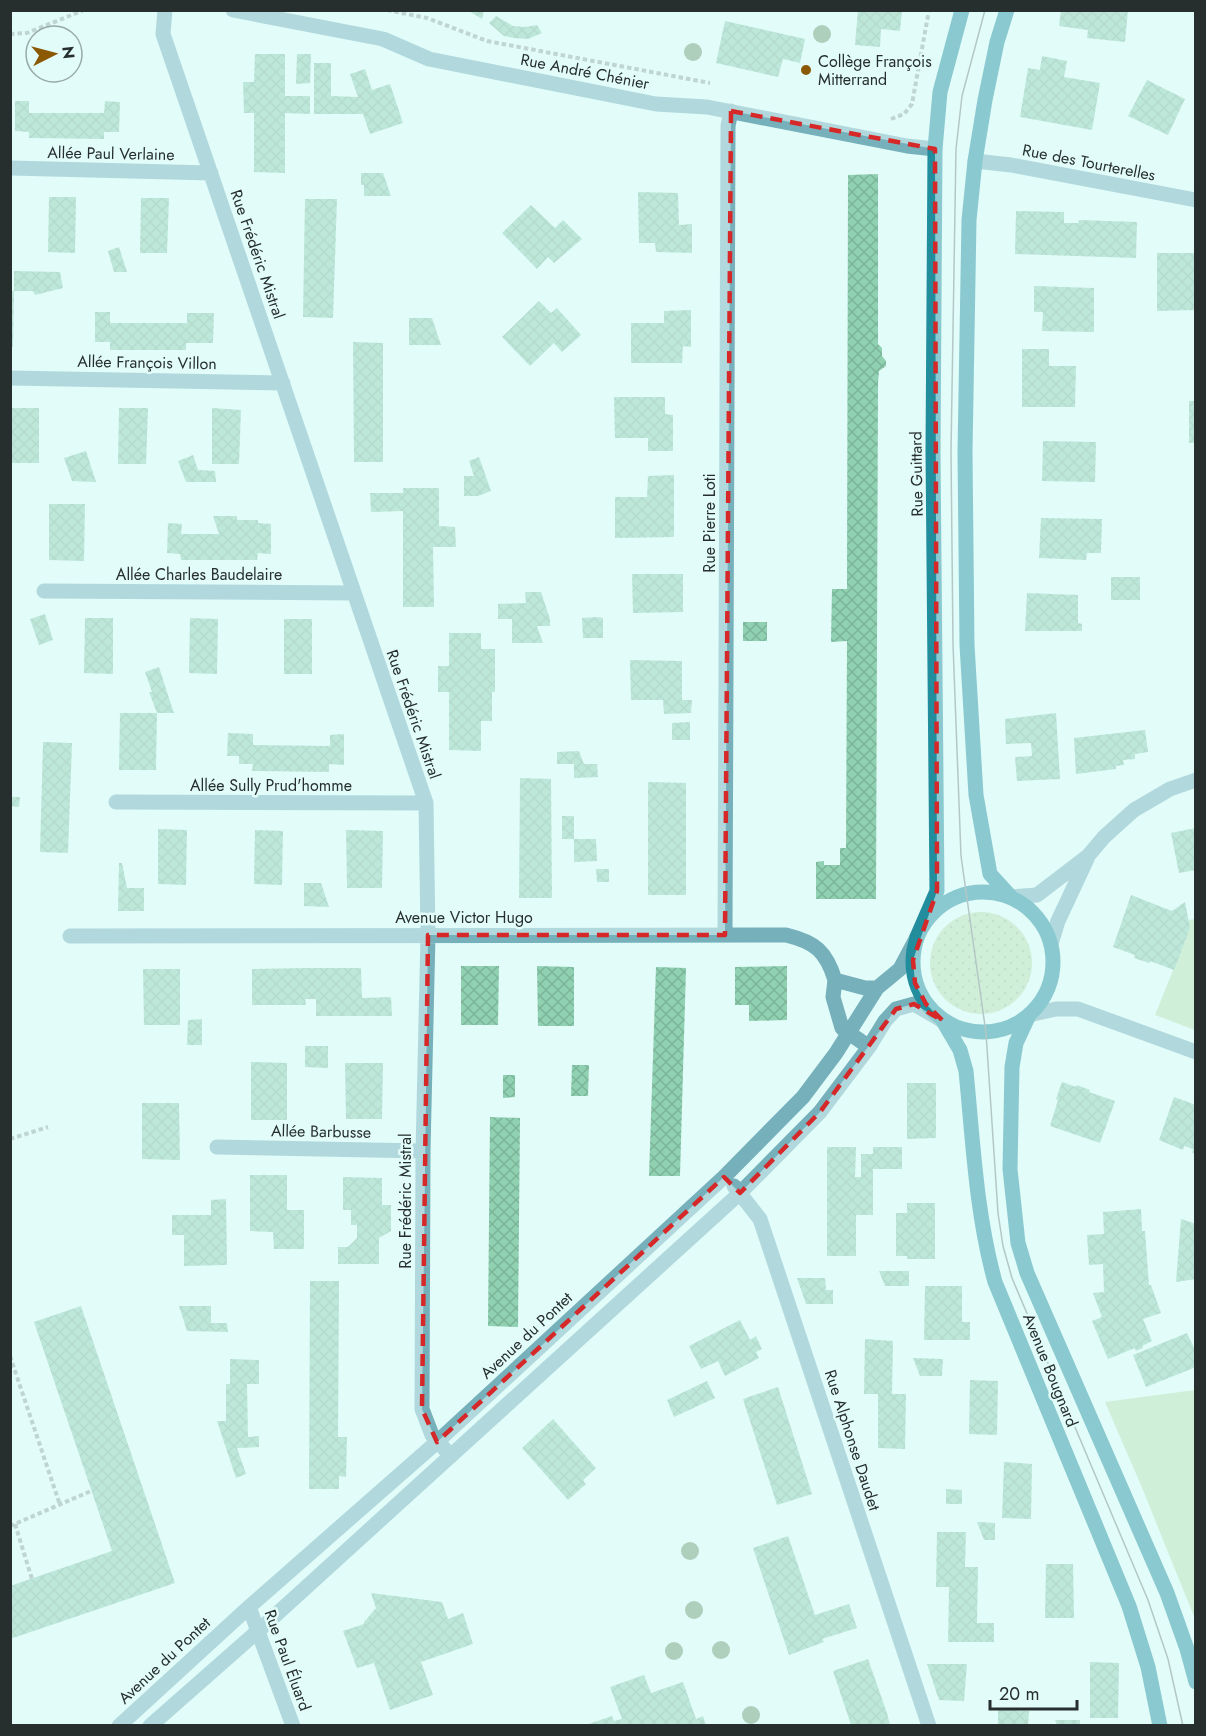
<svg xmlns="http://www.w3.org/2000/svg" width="1206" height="1736" viewBox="0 0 1206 1736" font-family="Jost,sans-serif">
	<defs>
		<pattern id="grass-dots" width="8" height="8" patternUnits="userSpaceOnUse" patternTransform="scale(1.5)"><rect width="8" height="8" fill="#badfb2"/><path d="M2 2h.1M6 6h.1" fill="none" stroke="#a0c099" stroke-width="1.8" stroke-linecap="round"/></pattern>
		<pattern id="building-cross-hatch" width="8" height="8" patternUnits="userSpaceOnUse" patternTransform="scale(1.5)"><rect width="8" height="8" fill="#90d1b2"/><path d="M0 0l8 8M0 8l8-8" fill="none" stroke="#7cb499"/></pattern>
	</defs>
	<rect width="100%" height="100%" fill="#e2fcf9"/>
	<path fill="url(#grass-dots)" d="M930 963a51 51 0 1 1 102 0a51 51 0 1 1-102 0Z"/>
	<path fill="#badfb2" d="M1195 919V1030L1155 1015 1190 928 1188 920Z
		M1195 1390H1196L1195 1619 1143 1490 1105 1402Z"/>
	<path fill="url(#building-cross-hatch)" d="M467 10H484L482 19Z
		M858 10H902L900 31 881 29 880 47 855 45Z
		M1061 10H1128L1125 42 1087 38 1088 30 1059 26Z
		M496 16 513 26 525 27 537 25 542 33 528 39 514 38 504 36 489 23Z
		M725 21 805 39 800 63 783 59 778 77 716 63Z
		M255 54H285V96H310V114L285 113V173L254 172V113H244L243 82H254Z
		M297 54H311L310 83 296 84Z
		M1042 56 1067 61 1064 77 1100 83 1092 130 1020 117 1028 68 1040 70Z
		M314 63H331V96L358 97 350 74 365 69 372 90 390 84 403 123 370 134 363 114H314Z
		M1147 80 1185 99 1168 135 1128 116Z
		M15 101H29V113H104L105 101 120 102 119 132H104V139L29 138V132L15 131Z
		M361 173H383L391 196H364V185H361Z
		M878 174V344L882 348V356L886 361V366L879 371 878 383 876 899H816V862L824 861V865H840V848H846L847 641 831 642 832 589H847L848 175Z
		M638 192 678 193 679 225 692 224V253L656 252 655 243H639Z
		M49 197H76L75 253 48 252Z
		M141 198H169L167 253H140Z
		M305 199H337L333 318 303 317Z
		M531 205 555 228 563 220 582 239 554 263 548 257 537 269 502 233Z
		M1016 211 1064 212V223H1078L1079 220 1137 222 1136 258 1015 254Z
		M119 247 127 272H114L108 251Z
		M1157 253H1196V310L1157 311Z
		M14 271 60 272 63 288 35 295 33 291H14Z
		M1034 286 1094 288V332L1042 331 1043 312H1034Z
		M10 291H14L13 347H10Z
		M539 301 551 313 557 308 581 335 562 352 554 343 530 366 502 337Z
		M691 310V347L683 346 682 363H631V323H664V311Z
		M95 312H110V323H187V313H214L213 343H186V350H110V342H95Z
		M409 318H432L441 345H409Z
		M353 342 383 343V462H354Z
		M1022 349H1049V366H1076L1075 407H1022Z
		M614 397H665V414L673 415V451H648V438H615Z
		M1189 401H1196V443H1189Z
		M11 408H39V463H11Z
		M119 408H148L146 464H118Z
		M212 408 241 410 239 464H212Z
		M1043 441 1096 442 1095 482 1042 481Z
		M86 451 96 482 72 481 64 458Z
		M193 455 198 470 215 471 216 482H186L178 461Z
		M479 457 491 491 478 496H464V476H474L469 461Z
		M674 475V537L615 538V497H647L648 476Z
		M403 488H439V526L455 527 456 547H433L434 607H403V511L371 512 370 493H403Z
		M49 504H85L84 561 49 560Z
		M213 516H237V520H258V523L271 524V554L258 553 257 560H181L180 554 167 553 168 523 182 524 181 534H219Z
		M1041 518 1102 519 1101 553H1087L1086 560 1039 558Z
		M632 574H683V612L633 613Z
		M1111 577H1140V600H1111Z
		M525 592H541L550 619V626H537L543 643H512V619H498V604L526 603Z
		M1027 593 1078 595V623L1082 624V631H1025Z
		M45 614 53 640 39 645 30 619Z
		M597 617 603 618V638H583L582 618Z
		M85 618H113V674L84 673Z
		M190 618 218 619 217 674 189 673Z
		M284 619H312V674H284Z
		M743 622H767V641H743Z
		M449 633H481V649H495V692H492V721H481V751L449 750V692H438V666H449Z
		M630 660 682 661V700H692L691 713 664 714 663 700H631Z
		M159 667 167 692 174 713H157L149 692H152L145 672Z
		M120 713H157L156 770H119Z
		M1056 713 1060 779 1017 781 1015 757 1032 756 1031 743 1006 744 1005 719Z
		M690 722V740H672V723Z
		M1145 730 1148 752 1135 754V759L1123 760 1124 765 1116 766V769L1076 774 1074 738Z
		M228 733 253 734V745L330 746V735L344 734V765L329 764V772L252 771 253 764H239V756H227Z
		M43 742 72 743 68 853 40 852Z
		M579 751 584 764H597L598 777 574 778V764H557V752Z
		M520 778 551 779 552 898H519Z
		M648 782 686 783V895H648Z
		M10 797H20L19 807 10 806Z
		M562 816H574V839H562Z
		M1196 828V870L1179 873 1171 833Z
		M158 829 187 830 186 885 158 884Z
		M255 830 283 831 282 885 254 884Z
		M346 830 383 831 382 888H347Z
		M574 839H596L597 861 574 862Z
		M119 863H122L127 888H144V911H118Z
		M596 869H609V882H597Z
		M304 883H321L329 907 304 906Z
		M1131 895 1172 911 1185 902 1190 928 1174 970 1150 961 1149 963 1134 958 1135 955 1113 947Z
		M461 966H499L498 1025H461Z
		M537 966 574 967V1026H538Z
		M787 966V1020L749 1021V1005H735V967Z
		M656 967 686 968 680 1176H649Z
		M306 968H361L362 998 391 997 392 1016H316V999H305L306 1005H252V969Z
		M143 969H180V1025H144Z
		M202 1019V1045H187L188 1020Z
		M305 1046H328V1068L305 1067Z
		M251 1062 287 1063V1120H251Z
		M345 1063H383L382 1119H346Z
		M572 1065H589L588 1096H571Z
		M503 1075H515V1097L503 1098Z
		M1062 1082 1076 1087 1077 1085 1090 1090 1089 1092 1115 1101 1100 1143 1050 1126 1058 1100 1056 1099Z
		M907 1083H936V1138L907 1139Z
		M1174 1097 1196 1105 1195 1154 1192 1153 1193 1149 1184 1146 1183 1150 1159 1140Z
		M142 1103H179L180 1160 142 1159Z
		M490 1117 520 1118 518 1327 488 1326Z
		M827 1147H856L855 1177H861V1154H873V1147H902V1169H873V1215H856V1256H827Z
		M250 1175H287V1210H304V1249H274L273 1232 250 1231Z
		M343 1177 382 1178V1205H391V1231L379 1238V1264H338V1247H348L357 1238V1225H351V1210H343Z
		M226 1199 227 1265 184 1266V1235H172V1215H211V1200Z
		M907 1203H935V1259H907V1256H896V1213H907Z
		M1141 1209 1142 1231H1145L1149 1285H1151L1161 1313 1143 1319 1152 1341 1142 1346 1143 1348 1136 1351 1135 1348 1108 1359 1092 1321 1102 1317 1093 1293 1104 1292 1103 1264 1089 1265 1087 1235 1104 1234 1103 1212Z
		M1181 1219 1196 1224V1279L1176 1282Z
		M879 1271H909V1286H885Z
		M797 1278H825L826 1290H833V1304H806Z
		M310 1281H339L338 1437H347L346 1477 339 1476V1489H309Z
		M925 1286H962V1322H970V1340H924Z
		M81 1306 175 1583 10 1639V1586L112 1551 34 1322Z
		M179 1306H211V1323H227L228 1332 187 1331Z
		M740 1320 750 1340 756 1336 762 1349 756 1352 759 1358 725 1376 718 1361 701 1369 689 1346Z
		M1187 1333 1196 1352V1367L1146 1387 1133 1355Z
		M865 1339 893 1341 892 1394H906L905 1449 878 1448V1394H864Z
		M913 1358 943 1359 942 1376H920Z
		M230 1359 259 1360V1384H247L248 1437 259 1436V1447L237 1448 246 1474 236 1478 217 1421H226V1384H230Z
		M970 1380 998 1381 997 1435 969 1434Z
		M707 1381 715 1398 674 1417 667 1400Z
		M778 1387 812 1494 777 1505 743 1399Z
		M553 1419 596 1468 583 1480 586 1484 568 1500 522 1448Z
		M1004 1462 1032 1464 1031 1519 1002 1518Z
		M946 1489 962 1490V1504H946Z
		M977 1522 995 1523V1540H984Z
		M937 1532H966L965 1567H978L977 1623H994V1642H948L949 1587H936Z
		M788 1536 815 1615 849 1604 857 1628 822 1639 824 1642 789 1655 753 1548Z
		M1046 1564H1073L1074 1618H1045Z
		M371 1593 442 1602 448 1619 463 1613 473 1644 421 1662 433 1695 390 1710 374 1663 357 1668 343 1631 364 1624V1622L376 1608Z
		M868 1659 887 1713 890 1725H851L833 1671Z
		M1090 1662 1119 1663 1118 1718H1090Z
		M927 1664H967L964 1701 939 1700Z
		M644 1675 651 1693 683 1682 696 1719 703 1716 706 1725H586L612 1716 614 1721 622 1719 610 1687Z
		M998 1709 1029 1711 1028 1725H998Z
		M1055 1720H1080V1725H1057Z"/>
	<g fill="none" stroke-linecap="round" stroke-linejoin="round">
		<path stroke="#94a6a4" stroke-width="4" stroke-dasharray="4.5 3" stroke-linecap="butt" d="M387 10 427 18 487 41 710 83
			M10 34 27 33 84 10
			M891 119 904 114 912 104 929 10
			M10 1139 48 1127
			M10 1356 60 1505
			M15 1524 32 1579
			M10 1526 91 1491"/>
		<path stroke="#76b0bb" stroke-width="15" d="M165 10 163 34 426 803 428 935 423 1151 422 1409 432 1435 450 1455
			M233 10 383 39 429 59 656 104 707 107 907 146 935 149
			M975 161 1011 165 1196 200
			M10 168 211 173
			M10 378 283 383
			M44 591 354 593
			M116 802 426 803
			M725 935 728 126 731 111
			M70 936 786 935C815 942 826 951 835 980
			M1029 1015 1056 1009H1078L1196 1052
			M869 1047 842 1028 833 997 835 980 865 988H877
			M217 1147 423 1151
			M734 1186 760 1219 929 1726
			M249 1607 293 1726
			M119 1726 249 1607 437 1442 724 1177 803 1097 836 1053 877 988 900 969 917 937
			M150 1726 258 1631 740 1193 820 1112 869 1047 885 1021 896 1009 914 1004 943 1021"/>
		<path stroke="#76b0bb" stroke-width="15" d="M1011 897 1037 895 1088 856 1104 837 1134 810 1170 789 1196 780
			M1051 944 1058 921 1087 859"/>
		<path stroke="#218d9d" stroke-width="15" d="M1007 10 997 42 985 100 975 161 969 220 965 452 967 645 976 795 990 874 1011 897
			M913 962a70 70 0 1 1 140 0a70 70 0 1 1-140 0Z
			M917 937 937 891 933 451 935 149 940 92 962 10
			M1029 1015 1016 1043 1012 1067 1010 1169 1018 1243 1027 1273 1167 1593 1187 1649 1196 1682
			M943 1021 960 1050 966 1071C973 1142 976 1213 995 1282L1129 1606 1148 1667 1160 1726"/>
		<path stroke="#7a8a88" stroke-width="1.5" d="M985 10 962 96 956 149 951 451 953 644 961 856 986 1033 998 1213 1003 1246 1012 1278 1148 1600 1168 1659 1183 1726"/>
	</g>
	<g fill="#719973">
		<circle cx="822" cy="34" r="9"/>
		<circle cx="693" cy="52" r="9"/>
		<circle cx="690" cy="1551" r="9"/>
		<circle cx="694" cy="1610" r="9"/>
		<circle cx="721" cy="1650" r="9"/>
		<circle cx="674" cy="1651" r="9"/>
		<circle cx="751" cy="1715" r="9"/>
	</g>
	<path d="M0 0H1206V1736H0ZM731 111 935 149 937 891 913 960 915 983 926 1004 943 1021 914 1004 896 1009 820 1112 740 1193 724 1177 437 1442 422 1409 428 935H725Z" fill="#e2fcf9" fill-opacity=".55" fill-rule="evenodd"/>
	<path fill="none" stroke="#d62828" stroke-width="4.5" stroke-dasharray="12 8" stroke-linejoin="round" d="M731 111 935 149 937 891 913 960 915 983 926 1004 943 1021 914 1004 896 1009 820 1112 740 1193 724 1177 437 1442 422 1409 428 935H725Z"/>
	<circle fill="#8b5804" stroke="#e2fcf9" stroke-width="2" cx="806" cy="70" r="6"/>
	<g text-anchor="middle" stroke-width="5" stroke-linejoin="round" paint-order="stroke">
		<g font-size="16" fill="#262f2e" stroke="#e2fcf9" text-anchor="start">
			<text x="818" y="67">Collège François<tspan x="818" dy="18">Mitterrand</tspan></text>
		</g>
		<g font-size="16" fill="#262f2e" stroke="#e2fcf9">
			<text transform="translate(585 71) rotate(11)" y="6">Rue André Chénier</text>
			<text transform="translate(111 153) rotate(1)" y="6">Allée Paul Verlaine</text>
			<text transform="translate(1089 162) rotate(11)" y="6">Rue des Tourterelles</text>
			<text transform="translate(258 254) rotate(71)" y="6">Rue Frédéric Mistral</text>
			<text transform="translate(147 362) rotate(1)" y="6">Allée François Villon</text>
			<text transform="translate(916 474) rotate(-91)" y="6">Rue Guittard</text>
			<text transform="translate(709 523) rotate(-90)" y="6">Rue Pierre Loti</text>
			<text x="199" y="580">Allée Charles Baudelaire</text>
			<text transform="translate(414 714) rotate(71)" y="6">Rue Frédéric Mistral</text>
			<text x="271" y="791">Allée Sully Prud'homme</text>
			<text x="464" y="923">Avenue Victor Hugo</text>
			<text transform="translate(321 1131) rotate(1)" y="6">Allée Barbusse</text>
			<text transform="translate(405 1201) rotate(-90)" y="6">Rue Frédéric Mistral</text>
			<text transform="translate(526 1335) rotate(-43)" y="6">Avenue du Pontet</text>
			<text transform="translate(1051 1370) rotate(68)" y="6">Avenue Bougnard</text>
			<text transform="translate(853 1440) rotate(72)" y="6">Rue Alphonse Daudet</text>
			<text transform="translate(164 1660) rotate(-43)" y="6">Avenue du Pontet</text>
			<text transform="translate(288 1660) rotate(70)" y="6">Rue Paul Éluard</text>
		</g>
	</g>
	<rect width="1206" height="1736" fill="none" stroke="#262f2e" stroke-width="24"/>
	<g transform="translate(54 54) rotate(84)"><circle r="28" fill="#e2fcf9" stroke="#97aaa8" stroke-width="1.5"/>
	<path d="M0-4.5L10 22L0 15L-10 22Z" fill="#8b5804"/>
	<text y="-9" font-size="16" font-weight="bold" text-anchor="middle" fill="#262f2e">N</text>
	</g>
	<path d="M990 1700v9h87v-9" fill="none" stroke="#262f2e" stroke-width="3"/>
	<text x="999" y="1700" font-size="18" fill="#262f2e" stroke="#e2fcf9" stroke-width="4.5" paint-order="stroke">20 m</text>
</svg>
